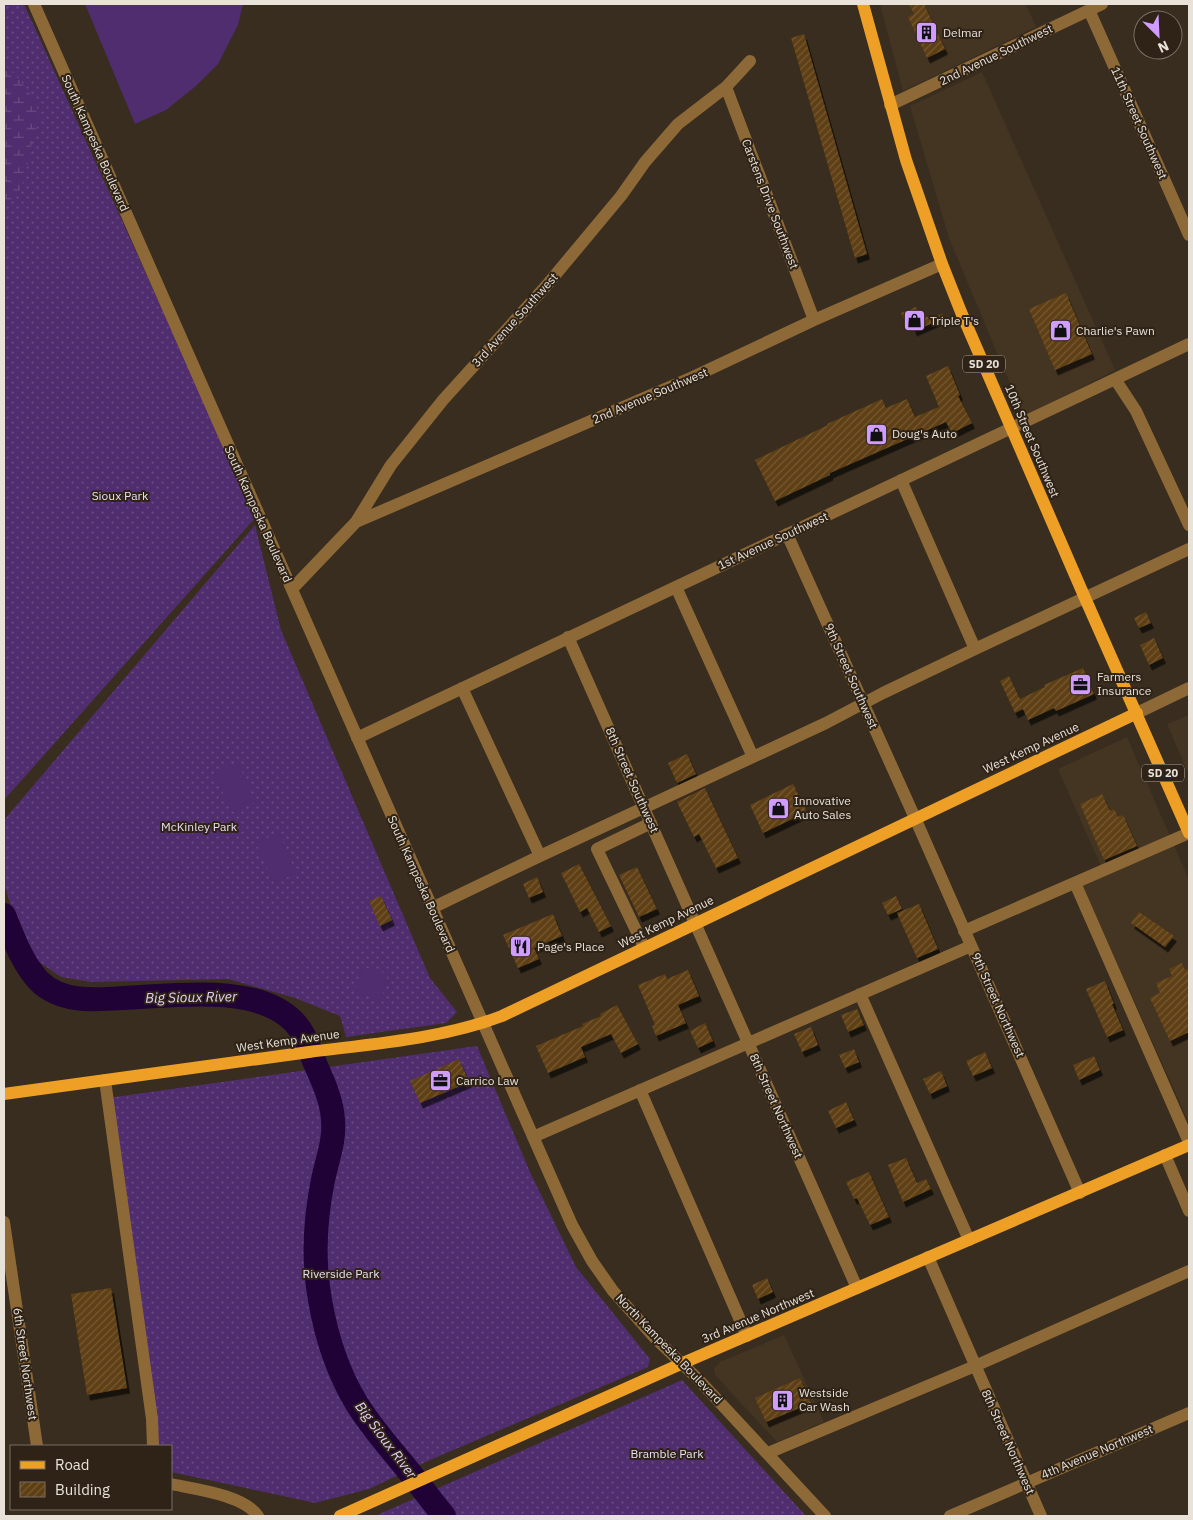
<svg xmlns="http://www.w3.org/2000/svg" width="1193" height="1520" viewBox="0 0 1193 1520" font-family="'IBM Plex Sans',sans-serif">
	<defs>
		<pattern id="grass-dots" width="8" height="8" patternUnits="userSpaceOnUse" patternTransform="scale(1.25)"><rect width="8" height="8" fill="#502d6e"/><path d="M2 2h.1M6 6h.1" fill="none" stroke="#694b82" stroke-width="1.8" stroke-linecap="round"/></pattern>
		<pattern id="wetland-marsh" width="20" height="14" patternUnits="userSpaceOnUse" patternTransform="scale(1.25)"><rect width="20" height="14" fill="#502d6e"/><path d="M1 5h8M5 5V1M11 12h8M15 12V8" fill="none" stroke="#694b82"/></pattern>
		<pattern id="building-hatch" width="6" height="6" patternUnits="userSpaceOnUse" patternTransform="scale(1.25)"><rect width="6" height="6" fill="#5e3f12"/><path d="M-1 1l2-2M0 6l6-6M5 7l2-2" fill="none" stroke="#755a34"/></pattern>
		<filter id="shadow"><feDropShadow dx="3" dy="5.5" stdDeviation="0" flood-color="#0009"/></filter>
	</defs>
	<rect width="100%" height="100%" fill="#382d1f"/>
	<path fill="#443522" d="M880 4H1026L1036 27 903 91Z
		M982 72 1115 370 1024 417 949 238 910 106Z
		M1189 715V775L1167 724Z
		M1127 737 1189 880V1123L1081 883 1104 873 1058 769Z
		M784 1335 824 1422 777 1442 715 1375 714 1368 720 1362Z"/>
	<path fill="url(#grass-dots)" d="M4 4H24L256 517 4 800Z
		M255 525 281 630 430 978 457 1012 446 1023 346 1037 340 1016 295 998 228 979 91 982 61 977 36 960 23 945 4 884V820Z
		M477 1046 530 1172 576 1267 650 1359 648 1367 430 1460 369 1489 315 1503 171 1472V1446H155L108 1098Z
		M682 1380 806 1516H375Z"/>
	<path fill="url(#wetland-marsh)" d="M4 65C17 75 34 95 38 111 40 121 36 129 33 138 27 162 27 193 4 207Z"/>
	<path fill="#502d6e" d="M85 4H243L238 25 218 64 196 86 166 110 135 124Z
		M238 762 255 802 231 812 214 772Z
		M279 833 296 873 274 883 256 843Z
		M362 967 388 974 381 1000 355 993Z"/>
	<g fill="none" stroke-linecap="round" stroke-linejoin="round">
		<path stroke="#210236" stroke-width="24" d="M4 915C13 937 22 963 39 981 61 1003 95 1000 123 998 173 996 257 983 294 1022 304 1032 309 1047 314 1061 322 1079 332 1100 333 1120 335 1141 327 1160 323 1180 315 1219 313 1261 320 1300 326 1335 338 1373 357 1404 370 1425 387 1445 403 1464 417 1481 430 1499 444 1516"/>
	</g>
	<path fill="url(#building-hatch)" filter="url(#shadow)" d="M909 4H924L945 49 927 58 908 17 914 14Z
		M804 34 867 254 855 258 791 38Z
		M1066 293 1092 354 1055 370 1029 309Z
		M916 307 921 318 943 314 944 318 914 331 911 323 907 325 901 313Z
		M948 366 960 395 958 396 972 423 952 433 946 422 830 473V475L775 501 755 460 828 425 827 424 882 399 886 408 907 399 915 417 939 407 926 376Z
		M1146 612 1151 623 1139 628 1134 618Z
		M1154 638 1163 658 1149 665 1140 645Z
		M1083 668 1094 694 1056 711 1054 708 1028 720 1023 709 1015 713 1000 681 1009 676 1020 699 1045 687 1044 685Z
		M687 754 696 774 677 783 668 763Z
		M793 784 807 812 763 833 750 805Z
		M705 788 738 858 716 868 699 834 694 837 677 802Z
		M1102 794 1110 811 1114 809 1118 817 1123 815 1137 846 1104 860 1080 804Z
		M579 864 611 926 599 932 587 908 580 912 561 873Z
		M637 867 657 909 639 917 619 875Z
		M537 877 543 892 529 898 523 884Z
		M381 896 392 920 380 926 369 901Z
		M896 896 902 909 888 915 882 903Z
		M919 904 938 949 917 958 897 913Z
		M1139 912 1174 936 1165 947 1131 923Z
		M553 914 562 936 534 948 539 959 518 968 503 935Z
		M1182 963 1185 970 1189 968V1032L1170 1041 1150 998 1160 993 1156 983 1172 976 1169 969Z
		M688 970 699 996 678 1005 686 1023 656 1036 652 1026 655 1025 638 985 665 974 667 979Z
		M1105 981 1114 1004H1112L1123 1030 1107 1037 1086 989Z
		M617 1005 638 1044 621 1053 611 1034 581 1047 585 1057 548 1073 536 1046 583 1026 582 1024 601 1016 600 1014Z
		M857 1009 864 1025 848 1032 841 1015Z
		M705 1023 713 1041 698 1048 690 1031Z
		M811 1027 818 1045 802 1052 794 1034Z
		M854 1049 859 1062 845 1068 839 1055Z
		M985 1052 992 1068 973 1076 966 1061Z
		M1094 1056 1100 1070 1079 1080 1073 1065Z
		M459 1059 469 1082 420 1103 410 1081Z
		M941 1071 947 1086 930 1094 923 1079Z
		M846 1102 854 1120 836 1128 828 1111Z
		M906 1158 917 1183 926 1179 931 1189 903 1202 888 1165Z
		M869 1172 889 1217 870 1225 857 1198 854 1199 846 1182Z
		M767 1278 773 1292 758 1299 752 1285Z
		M111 1288 127 1388 87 1395 71 1294Z
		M800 1378 811 1403 766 1422 755 1398Z"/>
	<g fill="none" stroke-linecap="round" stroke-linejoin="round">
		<path stroke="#8e6938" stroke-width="12" d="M34 4 572 1225 592 1261 613 1291 655 1338 699 1380 825 1516
			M1089 10 1189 235
			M726 87 814 320
			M890 105 1102 4
			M1115 379 1136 411 1189 525
			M901 480 975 649
			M356 522 693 377 814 320 942 264
			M787 534 915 818 1080 1193
			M676 587 753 757
			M292 589 356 522 391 465 443 400 546 286 621 196 645 162 678 124 726 87 750 61
			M568 637 857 1288
			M462 688 540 856
			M1137 713 1189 688
			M357 738 1189 344
			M1075 883 1189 1142
			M432 908 540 856 826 723 883 693 975 649 1189 549
			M964 931 1189 833
			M644 947 597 849 651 823
			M860 994 969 1240
			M105 1080 152 1419 153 1446
			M640 1090 747 1336
			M533 1137 971 946
			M1165 1155 1189 1211
			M4 1222 37 1446
			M928 1257 1041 1516
			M768 1453 975 1366 1189 1271
			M171 1484C195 1489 244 1495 258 1516
			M950 1516 1189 1413"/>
		<path stroke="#eda025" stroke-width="12" d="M863 4 906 160 942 264 961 312 1085 598 1189 833
			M4 1094C105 1080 207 1066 309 1052 372 1044 442 1039 502 1016L1137 713
			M340 1516 683 1363 1189 1145"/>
	</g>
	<defs>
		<symbol id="building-square" viewBox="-11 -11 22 22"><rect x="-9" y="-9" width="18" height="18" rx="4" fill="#d09dff" stroke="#2e2316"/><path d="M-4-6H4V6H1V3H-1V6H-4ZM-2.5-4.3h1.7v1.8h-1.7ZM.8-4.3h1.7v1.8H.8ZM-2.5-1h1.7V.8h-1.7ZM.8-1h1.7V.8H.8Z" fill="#111"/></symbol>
		<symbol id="shop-square" viewBox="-11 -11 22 22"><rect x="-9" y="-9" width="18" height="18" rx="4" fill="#d09dff" stroke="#2e2316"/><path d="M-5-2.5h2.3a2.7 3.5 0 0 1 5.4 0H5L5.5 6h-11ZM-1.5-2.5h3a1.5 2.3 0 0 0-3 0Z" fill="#111"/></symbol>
		<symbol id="office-square" viewBox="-11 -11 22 22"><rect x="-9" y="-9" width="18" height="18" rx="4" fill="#d09dff" stroke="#2e2316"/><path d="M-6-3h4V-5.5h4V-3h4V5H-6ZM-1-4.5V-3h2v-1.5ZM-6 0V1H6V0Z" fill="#111"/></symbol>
		<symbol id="restaurant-square" viewBox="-11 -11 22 22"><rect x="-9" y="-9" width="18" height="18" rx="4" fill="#d09dff" stroke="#2e2316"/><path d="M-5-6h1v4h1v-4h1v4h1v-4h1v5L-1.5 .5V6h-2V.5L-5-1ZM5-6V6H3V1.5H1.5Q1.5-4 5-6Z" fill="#111"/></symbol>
	</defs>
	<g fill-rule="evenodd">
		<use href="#building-square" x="914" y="20" width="25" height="25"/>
		<use href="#shop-square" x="902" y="308" width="25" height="25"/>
		<use href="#shop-square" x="1048" y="318" width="25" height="25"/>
		<use href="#shop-square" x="864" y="422" width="25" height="25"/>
		<use href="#office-square" x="1068" y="672" width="25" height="25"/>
		<use href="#shop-square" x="766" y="796" width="25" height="25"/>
		<use href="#restaurant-square" x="508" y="934" width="25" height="25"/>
		<use href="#office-square" x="428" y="1068" width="25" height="25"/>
		<use href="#building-square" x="770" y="1388" width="25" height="25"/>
	</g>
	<g text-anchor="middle" stroke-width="4" stroke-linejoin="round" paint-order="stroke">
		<g fill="#2e2316" stroke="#b1a99e" stroke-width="1">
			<rect x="963" y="355.5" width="42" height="17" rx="4"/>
			<rect x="1142" y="764.5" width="42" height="17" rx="4"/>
		</g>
		<g font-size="11" font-weight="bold" fill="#e9e2d9">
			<text x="984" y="368">SD 20</text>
			<text x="1163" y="777">SD 20</text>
		</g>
		<g font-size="12" fill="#e9e2d9" stroke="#2e2316" text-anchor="start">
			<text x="943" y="37">Delmar</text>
			<text x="930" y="325">Triple T's</text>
			<text x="1076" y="335">Charlie's Pawn</text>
			<text x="892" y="438">Doug's Auto</text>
			<text x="1097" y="681">Farmers<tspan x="1097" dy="14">Insurance</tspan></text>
			<text x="794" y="805">Innovative<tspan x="794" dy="14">Auto Sales</tspan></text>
			<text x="537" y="951">Page's Place</text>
			<text x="456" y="1085">Carrico Law</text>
			<text x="799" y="1397">Westside<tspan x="799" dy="14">Car Wash</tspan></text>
		</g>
		<g font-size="12" fill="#e9e2d9" stroke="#2e2316">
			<text transform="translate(996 55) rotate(-26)" y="4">2nd Avenue Southwest</text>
			<text transform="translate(1139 123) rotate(66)" y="4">11th Street Southwest</text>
			<text transform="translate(95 143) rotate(66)" y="4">South Kampeska Boulevard</text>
			<text transform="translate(770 204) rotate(69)" y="4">Carstens Drive Southwest</text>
			<text transform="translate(515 320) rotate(-48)" y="4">3rd Avenue Southwest</text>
			<text transform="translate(650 396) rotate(-23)" y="4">2nd Avenue Southwest</text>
			<text transform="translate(1032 441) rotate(67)" y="4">10th Street Southwest</text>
			<text transform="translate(258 514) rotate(66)" y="4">South Kampeska Boulevard</text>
			<text transform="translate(773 541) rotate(-25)" y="4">1st Avenue Southwest</text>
			<text transform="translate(851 676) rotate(66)" y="4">9th Street Southwest</text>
			<text transform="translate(1031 748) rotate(-25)" y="4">West Kemp Avenue</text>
			<text transform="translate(632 780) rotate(66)" y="4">8th Street Southwest</text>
			<text transform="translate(421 884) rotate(66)" y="4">South Kampeska Boulevard</text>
			<text transform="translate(666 922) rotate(-26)" y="4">West Kemp Avenue</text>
			<text transform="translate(998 1005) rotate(66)" y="4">9th Street Northwest</text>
			<text transform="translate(288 1041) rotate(-8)" y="4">West Kemp Avenue</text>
			<text transform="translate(776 1106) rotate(66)" y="4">8th Street Northwest</text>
			<text transform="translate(758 1316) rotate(-23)" y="4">3rd Avenue Northwest</text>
			<text transform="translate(669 1349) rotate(46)" y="4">North Kampeska Boulevard</text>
			<text transform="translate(25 1364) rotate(82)" y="4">6th Street Northwest</text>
			<text transform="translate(1008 1442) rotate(66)" y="4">8th Street Northwest</text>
			<text transform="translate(1097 1452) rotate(-23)" y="4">4th Avenue Northwest</text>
		</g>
		<g font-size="12" fill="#e9dff4" stroke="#2e2316">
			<text x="120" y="500">Sioux Park</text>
			<text x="199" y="831">McKinley Park</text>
			<text x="341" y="1278">Riverside Park</text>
			<text x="667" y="1458">Bramble Park</text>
		</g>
		<g font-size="14" font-style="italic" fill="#e2cef7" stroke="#2e2316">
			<text transform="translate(191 997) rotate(-1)" y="5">Big Sioux River</text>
			<text transform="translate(386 1440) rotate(53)" y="5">Big Sioux River</text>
		</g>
	</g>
	<rect width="1193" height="1520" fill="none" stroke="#e9e2d9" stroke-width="10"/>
	<rect x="10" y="1445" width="162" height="65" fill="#2e2316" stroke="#796f64"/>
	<rect x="20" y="1461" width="25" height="8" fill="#eda025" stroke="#796f64"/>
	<text x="55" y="1470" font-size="15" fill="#e9e2d9">Road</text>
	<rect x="20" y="1482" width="25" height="15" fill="url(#building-hatch)" stroke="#796f64"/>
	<text x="55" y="1495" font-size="15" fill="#e9e2d9">Building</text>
	<g transform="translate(1158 35) rotate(156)"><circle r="24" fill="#2e2316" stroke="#796f64"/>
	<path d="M0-4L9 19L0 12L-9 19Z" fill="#d09dff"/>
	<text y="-8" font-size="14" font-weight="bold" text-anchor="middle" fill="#e9e2d9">N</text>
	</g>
</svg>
